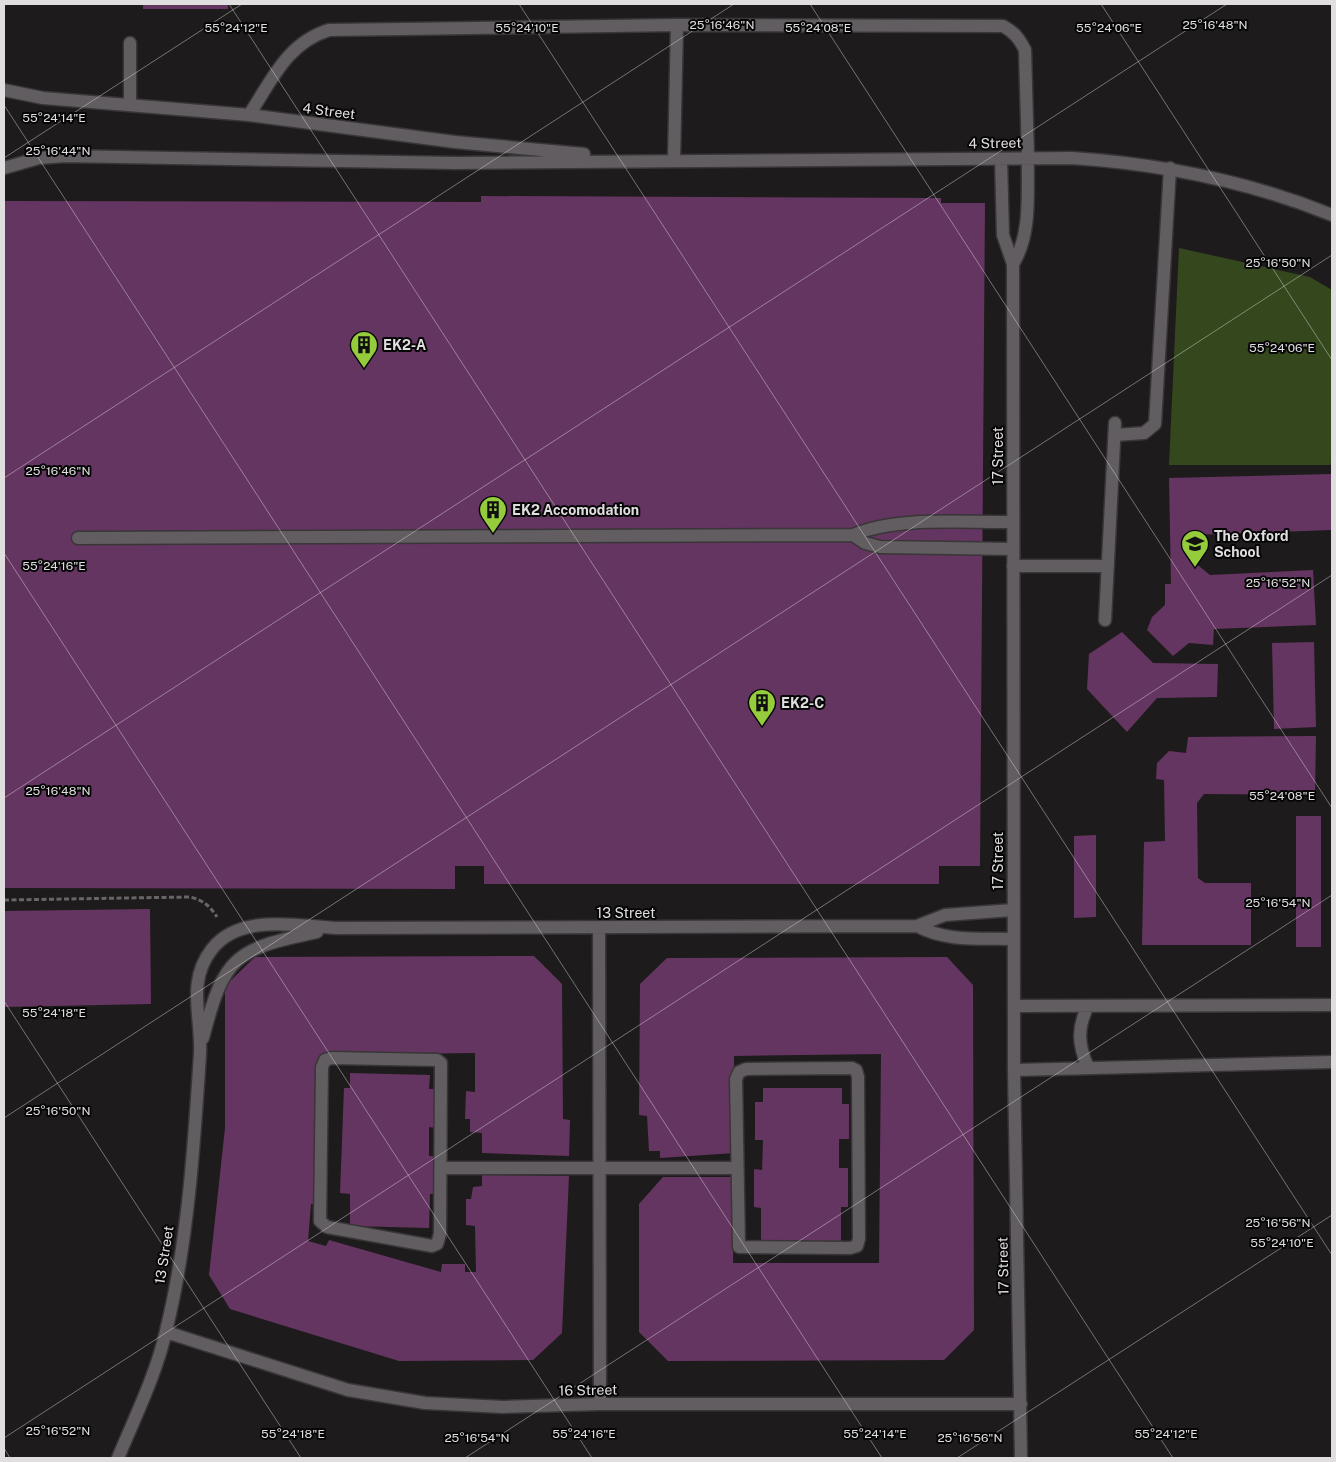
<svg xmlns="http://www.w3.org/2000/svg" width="1336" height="1462" viewBox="0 0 1336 1462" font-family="'Public Sans',sans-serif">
	<rect width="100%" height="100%" fill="#1e1b1d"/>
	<path fill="#35481d" d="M1179 248 1310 277 1332 290V462L1330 465H1169Z"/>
	<path fill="#643560" d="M143 4H228V9H143Z
		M481 196 941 198V203H985L980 866H939V884H484V866H455V889L4 888V201L481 202Z
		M1332 474V530L1192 535 1194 562 1210 575 1313 570 1316 625 1214 629 1213 645 1189 643 1173 656 1147 630 1152 617 1165 605V584H1171L1169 478Z
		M1122 632 1153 663 1218 664 1217 697 1157 698 1127 732 1087 689 1089 654Z
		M1314 642 1316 727 1274 729 1272 643Z
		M1316 736 1315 795 1204 794 1197 803 1198 878 1205 883H1251V945H1142L1144 842 1165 841 1164 780 1156 779 1157 763 1169 751 1186 753 1188 737Z
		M1296 816H1321V947H1296Z
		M1096 835V917L1074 918V836Z
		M150 909 151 1004 4 1007V911Z
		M534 956 562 984 563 1119 570 1120 569 1156 482 1153V1133L470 1132V1119H465L466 1091 475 1092V1053L322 1055 317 1204H311L308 1241 326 1246 329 1240 441 1272 442 1264H465V1272H476L475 1226 466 1225V1199H471L473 1187 482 1186V1175L569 1176 562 1333 533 1360 399 1361 230 1309 209 1275 225 1128V986L255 957Z
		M947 957 973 985 974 1330 944 1360 668 1361 639 1332V1204L663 1177H734L733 1263H879L881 1054 734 1056 735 1153 660 1158V1151H649L647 1116 639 1115 640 984 667 958Z
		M350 1073 430 1075 429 1089H437L436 1128 429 1127V1156H437L436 1194H430L429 1228 350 1226V1194L340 1193 344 1088H350Z
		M763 1088H842V1104H849V1139H839V1168H848V1207H841V1241H761V1208L754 1207V1169L762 1170 763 1140H755V1102H763Z"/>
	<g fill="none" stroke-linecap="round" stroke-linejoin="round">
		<defs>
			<path id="lane" d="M130 43V105
				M249 115C272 80 287 43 329 30L677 25 1003 26C1014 32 1019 38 1025 50L1028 157
				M674 160 677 25
				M1115 435 1144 433 1155 424 1170 168
				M1013 566H1108
				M1105 620 1115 423
				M1015 1006 1332 1005
				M1088 1067C1078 1045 1077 1028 1088 1006
				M1014 1070 1332 1062"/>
			<path id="street" d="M4 90 43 98 249 115 455 142 584 154
				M1001 159 1003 235 1013 264 1014 1070 1021 1458
				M4 168 39 158 65 156 456 163 1072 158C1162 164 1248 181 1332 215
				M1013 264C1032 233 1027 193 1028 157
				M853 535 865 543 880 547 1013 549
				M78 538 853 535C897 516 964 523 1013 522
				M917 926C946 942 981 938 1013 939
				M599 928 600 1404
				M203 1038C224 956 235 949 317 932
				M332 1058 437 1060 441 1063 440 1234 437 1244 432 1246 327 1227 320 1221 322 1067 325 1060Z
				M852 1068 856 1070 858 1077 859 1239 857 1246 850 1248 739 1247 736 1079 739 1072 746 1069Z
				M441 1168H737
				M166 1332 348 1390 425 1403 503 1407 600 1404H1021
				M118 1458C135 1417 156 1375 166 1331 188 1242 194 1146 200 1054 202 1017 186 982 212 949 240 913 297 926 336 928L917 926 945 915 1013 910"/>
		</defs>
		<use href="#lane" stroke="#383637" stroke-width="15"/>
		<use href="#street" stroke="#383637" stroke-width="15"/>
		<path stroke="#686567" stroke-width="3" stroke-dasharray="5 2.5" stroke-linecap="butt" d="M4 900 190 897C203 900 210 906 217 917"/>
		<use href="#lane" stroke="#615d60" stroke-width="12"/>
		<use href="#street" stroke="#615d60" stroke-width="12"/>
	</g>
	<path fill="none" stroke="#e0dedf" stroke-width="1" stroke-opacity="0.45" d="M229 4 1173 1458M519 4 1332 1255M810 4 1332 808M1101 4 1332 360M4 105 882 1458M4 158 242 4M4 478 734 4M4 553 592 1458M4 798 1227 4M4 1001 301 1458M4 1118 1332 255M4 1438 1332 575M4 1448 10 1458M465 1458 1332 895M957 1458 1332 1215"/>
	<defs>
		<symbol id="building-pin" viewBox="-11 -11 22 30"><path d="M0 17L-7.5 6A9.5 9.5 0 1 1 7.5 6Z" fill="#94cc3c" stroke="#070607"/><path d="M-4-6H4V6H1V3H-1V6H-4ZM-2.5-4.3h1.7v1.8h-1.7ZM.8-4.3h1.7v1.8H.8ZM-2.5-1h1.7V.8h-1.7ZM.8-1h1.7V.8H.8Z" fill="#111"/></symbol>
		<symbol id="school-pin" viewBox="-11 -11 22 30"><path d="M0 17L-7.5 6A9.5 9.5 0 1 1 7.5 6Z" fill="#94cc3c" stroke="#070607"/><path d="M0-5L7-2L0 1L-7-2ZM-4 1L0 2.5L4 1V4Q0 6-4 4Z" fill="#111"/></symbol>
	</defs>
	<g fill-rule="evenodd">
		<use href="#building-pin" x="348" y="329" width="32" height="43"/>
		<use href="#building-pin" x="477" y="494" width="32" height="43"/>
		<use href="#school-pin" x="1179" y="528" width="32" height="43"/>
		<use href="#building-pin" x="746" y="687" width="32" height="43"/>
	</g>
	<g text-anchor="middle" stroke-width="4" stroke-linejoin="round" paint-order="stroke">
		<g font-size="14" fill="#e0dedf" stroke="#070607">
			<text transform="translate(329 111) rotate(7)" y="5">4 Street</text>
			<text transform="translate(995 143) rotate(-1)" y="5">4 Street</text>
			<text transform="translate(998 456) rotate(-90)" y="5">17 Street</text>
			<text transform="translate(998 861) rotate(-90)" y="5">17 Street</text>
			<text x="626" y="918">13 Street</text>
			<text transform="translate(164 1255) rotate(-81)" y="5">13 Street</text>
			<text transform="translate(1003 1266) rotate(-91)" y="5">17 Street</text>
			<text transform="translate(588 1390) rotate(-1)" y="5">16 Street</text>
		</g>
		<g font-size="14" font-weight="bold" fill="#e0dedf" stroke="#070607" text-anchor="start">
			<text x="383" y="350">EK2-A</text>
			<text x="512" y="515">EK2 Accomodation</text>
			<text x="1214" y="541">The Oxford<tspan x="1214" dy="16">School</tspan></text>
			<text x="781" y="708">EK2-C</text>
		</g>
	</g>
	<g font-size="12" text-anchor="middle" fill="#e0dedf" stroke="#070607" stroke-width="4" stroke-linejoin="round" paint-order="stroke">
		<text x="722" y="29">25°16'46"N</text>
		<text x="1215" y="29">25°16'48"N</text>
		<text x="527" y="32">55°24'10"E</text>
		<text x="818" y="32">55°24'08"E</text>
		<text x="1109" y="32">55°24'06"E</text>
		<text x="236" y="32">55°24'12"E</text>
		<text x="54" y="122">55°24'14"E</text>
		<text x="58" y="155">25°16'44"N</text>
		<text x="1278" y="267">25°16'50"N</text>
		<text x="1282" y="352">55°24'06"E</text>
		<text x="58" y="475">25°16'46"N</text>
		<text x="54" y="570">55°24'16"E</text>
		<text x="1278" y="587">25°16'52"N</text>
		<text x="58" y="795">25°16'48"N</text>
		<text x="1282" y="800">55°24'08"E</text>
		<text x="1278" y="907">25°16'54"N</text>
		<text x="54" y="1017">55°24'18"E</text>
		<text x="58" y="1115">25°16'50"N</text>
		<text x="1278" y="1227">25°16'56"N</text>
		<text x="1282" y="1247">55°24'10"E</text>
		<text x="58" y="1435">25°16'52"N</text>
		<text x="293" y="1438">55°24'18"E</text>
		<text x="584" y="1438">55°24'16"E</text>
		<text x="875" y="1438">55°24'14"E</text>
		<text x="1166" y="1438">55°24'12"E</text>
		<text x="477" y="1442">25°16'54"N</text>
		<text x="970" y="1442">25°16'56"N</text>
	</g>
	<rect width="1336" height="1462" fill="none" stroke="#e0dedf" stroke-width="10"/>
</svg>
